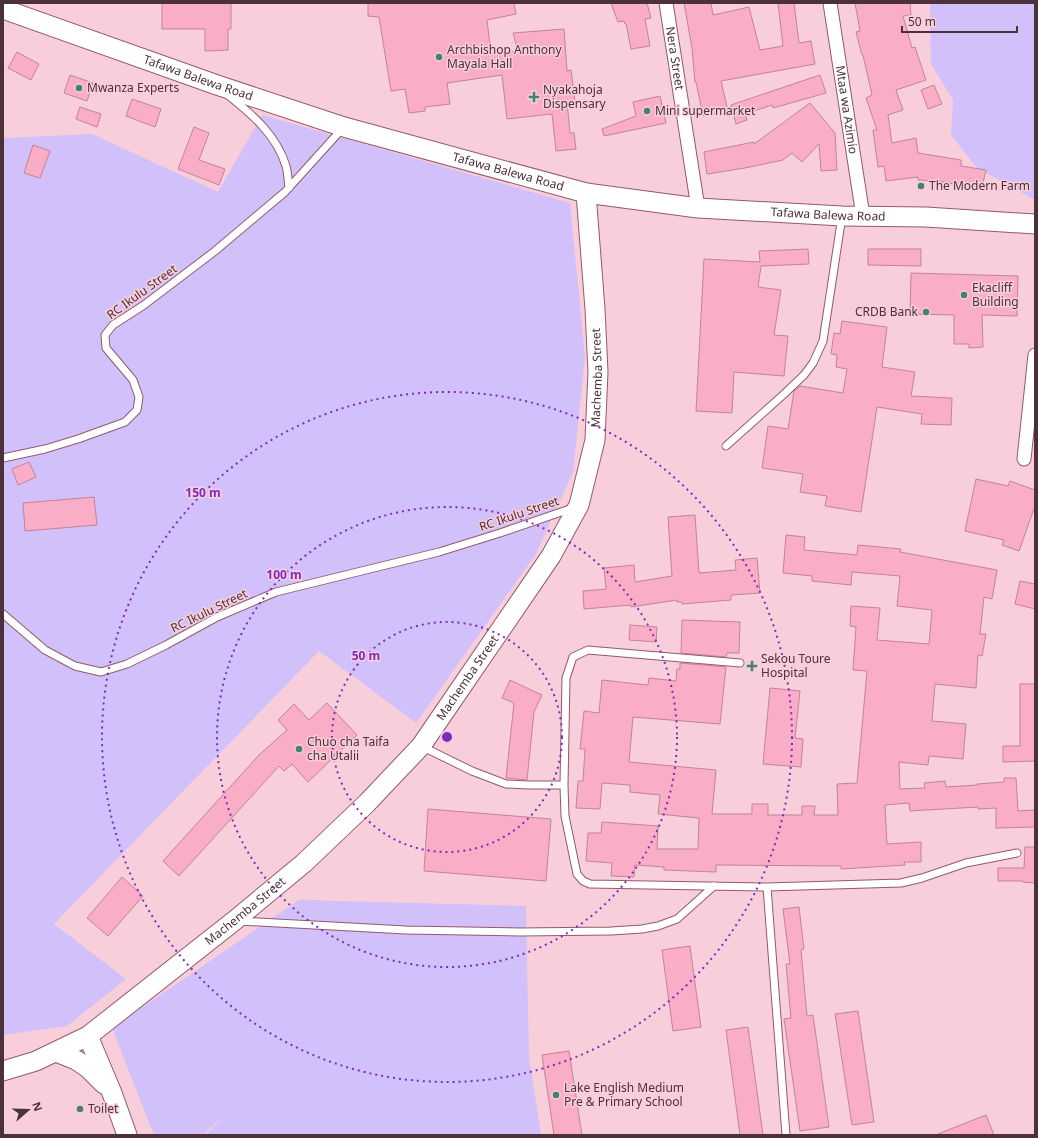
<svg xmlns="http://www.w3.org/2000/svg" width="1038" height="1138" viewBox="0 0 1038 1138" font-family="'Noto Sans',sans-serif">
	<rect width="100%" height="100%" fill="#f8ceda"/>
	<path fill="#d1c0f9" d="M930 3H1035V200L977 168 951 135 953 100 931 64Z
		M262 115 570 203 585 357 573 472 536 554 416 723 319 651 54 924 126 979 67 1026 3 1035V138L92 134 218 192Z
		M299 900 526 906 529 1057 541 1135H206L229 1111 203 1135H154L112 1028Z"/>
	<path fill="#f9adc6" stroke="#c38398" d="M162 3H231V29H228V50L205 51V29H162Z
		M368 3H514L516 14 487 20 491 54 518 51 513 33 564 29 567 71 571 70 575 101 567 102 570 133H574L576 149 556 151 552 114 507 119 502 75 447 83 450 104 425 107V111L409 113 405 89 391 91 379 17 368 16Z
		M611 3H647L651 18 645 19 650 46 631 49 626 24H625L624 21 618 22Z
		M684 3H711L713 15 749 7 760 50 783 46 778 3H794L799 43 811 41 815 64 721 81 728 111 703 116 696 82H695L692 48Z
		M855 3H910L911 15 903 16 912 48 915 47 926 80 896 90 903 110 888 115 892 143 916 138 918 153 961 160V166L986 170 982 187 958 184V185L939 181 918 180V177L886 181 884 166 878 167 873 130H877L866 98 872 95 863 55H862L856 32 860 31Z
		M17 52 39 64 31 80 8 68Z
		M70 75 93 83 87 101 64 93Z
		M820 75 826 93 773 108 772 105 745 114 747 120 736 124 731 105Z
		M934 85 942 104 928 109 921 90Z
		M660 96 666 123 604 136 602 129 636 116 633 102Z
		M132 99 161 109 155 127 126 116Z
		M810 103 835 133 837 170 821 171 819 144 802 162 792 153 783 160 745 168 707 174 704 152 754 142V144Z
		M80 107 101 114 97 127 76 119Z
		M194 127 209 133 199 160 225 169 219 185 178 169Z
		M33 145 50 151 40 178 24 173Z
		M808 249 809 264 761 266 758 287 781 290 774 335 788 336 784 376 734 372 732 413 696 411 704 259 760 262 759 251Z
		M868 249H921V266L868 265Z
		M911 273 1018 276 1017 316 982 315 983 347 969 348V344H954V315L910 314Z
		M842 321 887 327 882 367 915 372 911 396 952 398 951 425 921 424 922 414 877 407 861 512 825 506 827 496 800 492 803 474 762 468 768 426 788 429 794 391 800 386 843 393 847 369 836 367 837 355 831 354 834 333 840 334Z
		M29 462 36 477 18 485 12 469Z
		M976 479 1008 486 1010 481 1035 490V506L1019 551 1002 545 1004 540 965 531Z
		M94 497 97 525 25 531 23 503Z
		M695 515 699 573 736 570 735 560 757 558 760 593 731 595V600L682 604V602H677V600L631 607V605L584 609 583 591 606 589 604 568 634 565 635 582 672 576 668 517Z
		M786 535 805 537 804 550 857 555 858 545 901 549 900 552 997 570 992 599 984 597 980 634H986L982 656 978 655 976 688 935 684 932 721 966 724 963 759 929 756 928 765 899 762 900 789 925 788 924 783 945 781 946 787 977 785V784L1004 782V778H1016L1018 811 1035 810V827L996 828V808L978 809V807L910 811 909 803 885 805 887 844 921 842V862H904L905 865 841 869V866L716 865V872L664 870V867L635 865 634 877 611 876 612 863 586 861 588 833H601L602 822 658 826 657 849H698L699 818 658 814 660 795 630 792V785L602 783 600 809 576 808 578 781H583L585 749H580L584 711 599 713 602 680 648 685 649 678 676 681 677 669H680V663L726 667 720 724 633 717 629 762 716 770 712 814H752V804H768V815H802V806H815L814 815H838L837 784 857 783 867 671 853 670 856 627 850 626 851 606 880 608 877 640 929 644 932 610 897 606 900 576 852 572 851 585 812 581V576L783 573Z
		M1020 581 1035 584V609L1015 604Z
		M682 620 740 622 739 653H727L726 657 681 653Z
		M630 625 657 627 656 642 629 640Z
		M510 680 542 695 534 712 527 780 506 778 514 703 502 698Z
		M1020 684H1035V761L1003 762V746H1020Z
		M770 688 800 691 795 738 803 739 801 767 763 764Z
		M327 703 357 735 308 782 292 764 284 771 279 766 179 876 163 861 259 755 287 730 278 720 294 704 309 720Z
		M428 809 551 819 546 881 424 871Z
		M1025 847H1035V883L1023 882V881H998V868H1024Z
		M122 877 143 896 108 936 87 918Z
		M799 907 804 949 801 950 807 1016 813 1015 829 1127 800 1131 784 1019 791 1018 786 964H790L783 909Z
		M690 946 701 1027 673 1031 662 950Z
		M858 1011 874 1122 852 1125 835 1014Z
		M748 1027 763 1135H740L726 1030Z
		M569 1051 582 1135H554L542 1055Z
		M986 1115 994 1135H938V1134Z"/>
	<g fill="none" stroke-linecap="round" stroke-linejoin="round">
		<defs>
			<path id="service" d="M229 96C253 115 277 136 286 166 288 173 288 181 289 188
				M726 446 783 395 804 375 813 363 823 341 842 216
				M3 458 45 449 78 439 125 422 137 410 139 397 133 380 106 348 105 335 113 325 144 305 215 251 285 192 342 129
				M3 614 45 650 75 666 101 672 127 664 166 645 217 617 276 592 439 552 500 533 573 508
				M740 663 588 650 573 657 566 678 564 785 565 816 577 874 583 881 590 884 767 887 901 883 922 878 966 863 1017 853
				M421 746 472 771 506 784 529 785H564
				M767 887 786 1135
				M239 921 406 930 520 932 611 931 642 929 658 926 677 919 714 886"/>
			<g id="minor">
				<path id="s1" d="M666 3 698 208"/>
				<path id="s2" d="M830 3 863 216"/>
				<path d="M1024 459 1035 355"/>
			</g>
			<g id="secondary">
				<path id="s3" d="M3 9 217 85 344 127 586 193 698 208 842 216 926 217 1035 224"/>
				<path d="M88 1036 112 1093 127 1135"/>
				<path d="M56 1052 76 1060 88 1068 104 1084"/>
				<path id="s4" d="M3 1071 36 1061 88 1036 234 921 304 863 367 803 421 746 551 556 579 505 595 440 598 372 595 309 586 193"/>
			</g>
		</defs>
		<use href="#service" stroke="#95586d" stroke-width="9"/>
		<use href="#minor" stroke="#95586d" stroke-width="15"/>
		<use href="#secondary" stroke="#95586d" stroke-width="21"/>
		<use href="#service" stroke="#fff" stroke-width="7"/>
		<use href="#minor" stroke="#fff" stroke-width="13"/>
		<use href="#secondary" stroke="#fff" stroke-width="19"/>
	</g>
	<g fill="none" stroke="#7b2cbf" stroke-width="2" stroke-dasharray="2 4">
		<circle cx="447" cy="737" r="115"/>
		<circle cx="447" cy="737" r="230"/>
		<circle cx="447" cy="737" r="345"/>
	</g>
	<g fill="#408375" stroke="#f8ceda" stroke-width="1.5">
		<circle cx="439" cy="57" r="4"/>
		<circle cx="79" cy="88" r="4"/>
		<path d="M532 91h4v4h4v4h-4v4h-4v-4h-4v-4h4z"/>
		<circle cx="647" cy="111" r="4"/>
		<circle cx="921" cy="186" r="4"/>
		<circle cx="964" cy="295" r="4"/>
		<circle cx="926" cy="312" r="4"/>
		<path d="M750 660h4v4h4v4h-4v4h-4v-4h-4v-4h4z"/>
		<circle cx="299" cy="749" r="4"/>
		<circle cx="556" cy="1095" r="4"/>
		<circle cx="80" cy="1109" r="4"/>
	</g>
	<g text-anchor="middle" stroke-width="3" stroke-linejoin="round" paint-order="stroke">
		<g font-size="12" fill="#4c313a" stroke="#f8ceda" text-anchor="start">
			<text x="447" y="54">Archbishop Anthony<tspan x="447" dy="14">Mayala Hall</tspan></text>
			<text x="87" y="92">Mwanza Experts</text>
			<text x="543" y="94">Nyakahoja<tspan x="543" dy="14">Dispensary</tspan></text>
			<text x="655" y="115">Mini supermarket</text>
			<text x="929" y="190">The Modern Farm</text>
			<text x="972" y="292">Ekacliff<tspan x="972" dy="14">Building</tspan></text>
			<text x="918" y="316" text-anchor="end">CRDB Bank</text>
			<text x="761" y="663">Sekou Toure<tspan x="761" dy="14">Hospital</tspan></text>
			<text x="307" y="746">Chuo cha Taifa<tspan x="307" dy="14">cha Utalii</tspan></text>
			<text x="564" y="1092">Lake English Medium<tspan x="564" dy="14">Pre &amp; Primary School</tspan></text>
			<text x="88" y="1113">Toilet</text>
		</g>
		<g font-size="12" fill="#4c313a" stroke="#f8ceda">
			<text dy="4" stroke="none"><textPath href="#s1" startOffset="56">Nera Street</textPath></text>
			<text dy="4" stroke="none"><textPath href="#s3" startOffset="207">Tafawa Balewa Road</textPath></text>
			<text dy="4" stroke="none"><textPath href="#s2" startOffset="108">Mtaa wa Azimio</textPath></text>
			<text dy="4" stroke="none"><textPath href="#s3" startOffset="531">Tafawa Balewa Road</textPath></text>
			<text dy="4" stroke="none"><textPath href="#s3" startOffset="855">Tafawa Balewa Road</textPath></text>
			<text transform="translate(142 292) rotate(-36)" y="4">RC Ikulu Street</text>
			<text dy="4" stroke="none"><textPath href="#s4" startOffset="952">Machemba Street</textPath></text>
			<text transform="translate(519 514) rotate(-19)" y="4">RC Ikulu Street</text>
			<text transform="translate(209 611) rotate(-26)" y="4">RC Ikulu Street</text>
			<text dy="4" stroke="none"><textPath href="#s4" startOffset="617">Machemba Street</textPath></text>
			<text dy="4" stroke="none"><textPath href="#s4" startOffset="293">Machemba Street</textPath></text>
		</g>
	</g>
	<circle cx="447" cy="737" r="6" fill="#7b2cbf" stroke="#f8ceda" stroke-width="2"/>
	<g font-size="12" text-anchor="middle" font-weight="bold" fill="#7b2cbf" stroke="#f8ceda" stroke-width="3" stroke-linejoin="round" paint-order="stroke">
		<text x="203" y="497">150 m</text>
		<text x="284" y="579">100 m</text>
		<text x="366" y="660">50 m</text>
	</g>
	<rect width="1038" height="1138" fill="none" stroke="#4c313a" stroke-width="8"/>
	<g transform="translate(28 1110) rotate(70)" stroke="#f8ceda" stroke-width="3" paint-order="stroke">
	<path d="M0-3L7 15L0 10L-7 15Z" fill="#4c313a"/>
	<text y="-6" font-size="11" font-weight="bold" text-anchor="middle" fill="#4c313a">N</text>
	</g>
	<path d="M902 26v6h115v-6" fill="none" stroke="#4c313a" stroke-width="2"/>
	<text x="908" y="26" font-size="12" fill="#4c313a" stroke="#f8ceda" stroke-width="3" paint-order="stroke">50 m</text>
</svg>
